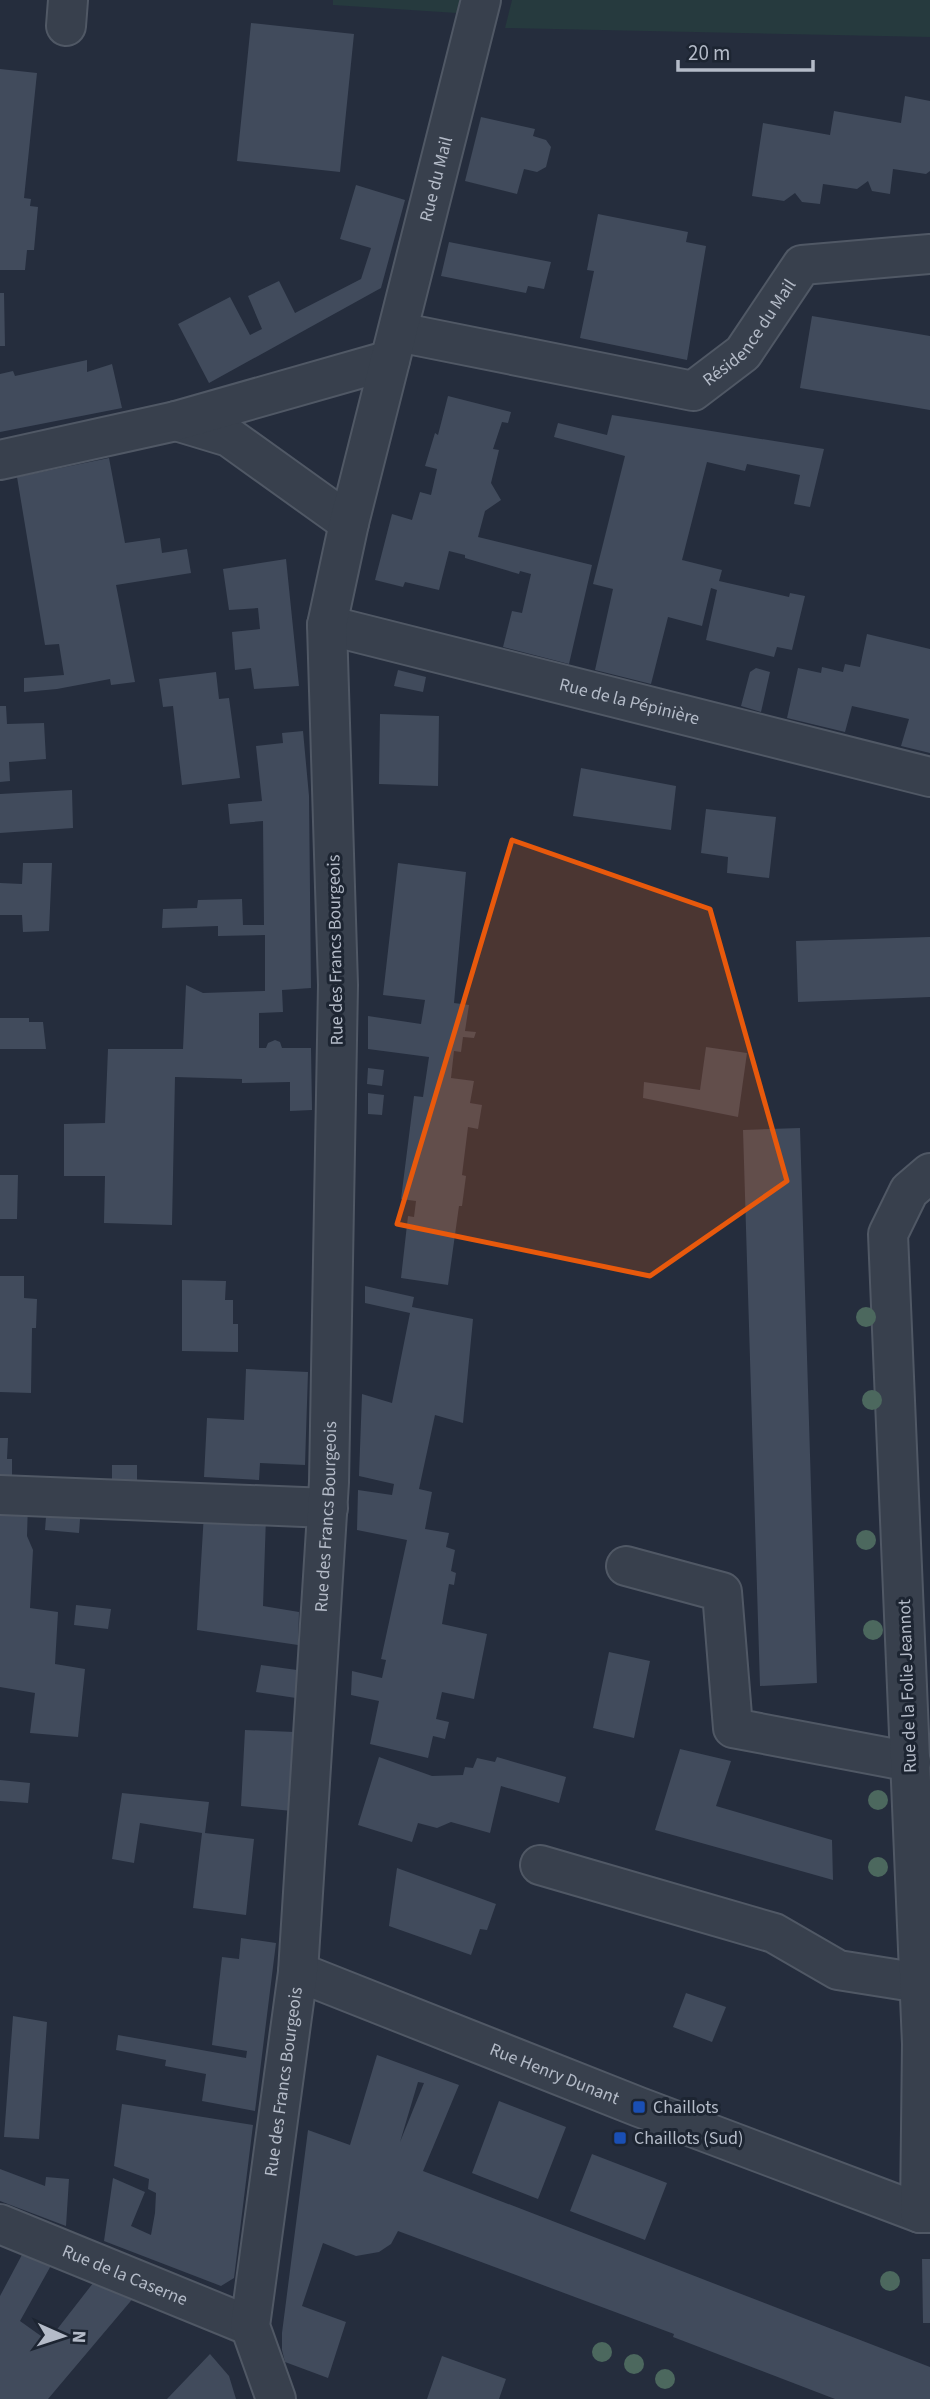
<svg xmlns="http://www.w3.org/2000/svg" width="930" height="2399" viewBox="0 0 930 2399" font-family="'Source Sans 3',sans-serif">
	<rect width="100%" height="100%" fill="#252d3d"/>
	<path fill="#263a3e" d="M333 0H460L457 13 333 5Z
		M512 0H930V37L505 28Z"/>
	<path fill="#414b5c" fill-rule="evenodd" d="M251 23 354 34 340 172 237 161Z
		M0 69 37 73 24 198 31 199 30 206 38 207 34 250H27L25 270H0Z
		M905 96 930 101V171L926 174 893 169 890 194 872 191 868 181 857 189 823 184 820 204 802 202 795 193 784 201 752 196 763 123 830 135 834 111 901 123Z
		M481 117 535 129 533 136 546 140 551 147 546 167 537 172 524 169 517 194 465 181Z
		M356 185 405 200 381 288 209 383 178 324 230 297 250 335 262 329 248 296 279 281 295 313 361 279 371 248 340 239Z
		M598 214 688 232 686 242 706 246 687 360 580 338 594 271 587 270Z
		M449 242 551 262 544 289 528 286 526 293 441 276Z
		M0 293H4L5 346H0Z
		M812 316 930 336V410L800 388Z
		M87 360V372L112 364 122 408 0 432V374L13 371 15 376Z
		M448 396 511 412 508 423 502 422 493 449 499 450 491 483 501 500 485 511 478 537 592 565 569 664 503 647 512 611 522 613 531 574 520 571 519 574 465 558V555L449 551 439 590 405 582 403 587 375 580 392 514 412 520 420 492 431 495 437 469 425 466 435 433 438 435Z
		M612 415 824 449 810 507 794 504 800 475 747 464 745 471 707 462 682 560 722 570 719 581 789 597 790 593 805 596 792 650 777 647 774 657 706 640 717 590 711 588 702 626 668 617 651 684 595 670 613 589 593 584 625 456 554 437 558 423 607 435Z
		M109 458 125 543 160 538 162 553 187 549 191 573 116 585 135 682 111 685 110 679 57 689 24 692V678L64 675 59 644 45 645 17 477Z
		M286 559 299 686 254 689 251 668 235 670 232 632 260 629 258 608 229 610 223 569Z
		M867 634 930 649V753L901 746 909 719 852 706 845 732 787 718 798 668 821 673 822 667 843 672 845 664 860 667Z
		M756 668 770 672 761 712 741 706 750 672Z
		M398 670 426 677 423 692 394 686Z
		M216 672 219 699 229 698 240 778 182 785 173 706 163 707 159 679Z
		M0 706H6L7 724 44 723 46 759 9 762 10 781 0 782Z
		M380 714 439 716 438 786 379 784Z
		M303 731 309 796 311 988 282 990 283 1012 259 1013V1048H266L268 1043 275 1040 280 1042 282 1048H311L312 1110 290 1111V1082L242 1083V1079L175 1077 172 1225 104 1223 105 1176H64V1124L105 1123 108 1049H183L186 985 203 993 265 991V935L218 936V926L162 928 163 909 197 908 198 900 242 899 243 925H264L263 821 230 824 228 804 262 801 256 746 283 743 282 733Z
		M581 768 676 786 671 830 573 816Z
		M72 790 73 828 0 833V794Z
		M706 809 776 817 769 878 727 873 728 857 701 853Z
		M23 863H52L49 931 23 932 22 915H0V883L22 884Z
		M398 863 466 872 454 1003 469 1005 465 1031 476 1032 474 1038 463 1037 461 1052 454 1051 451 1078 474 1081 470 1103 482 1105 478 1129 468 1127 462 1175 466 1176 462 1206H459L448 1285 401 1278 408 1216 414 1217 416 1201 401 1199 414 1096 423 1097 429 1057 368 1049V1016L421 1024 425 1000 383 995Z
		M930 937V997L798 1002 796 941Z
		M0 1018H29V1022H43L46 1049H0Z
		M706 1047 747 1053 738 1117 643 1098 644 1082 700 1090Z
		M368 1068 384 1070 382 1086 367 1084Z
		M368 1093 384 1095 382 1115 368 1114Z
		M800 1128 817 1683 760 1686 743 1130Z
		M0 1175H18L17 1219H0Z
		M0 1276H24V1298L37 1299 36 1328H32L31 1393 0 1392Z
		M182 1280 226 1281 225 1300H233V1324H238V1352L182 1351Z
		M365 1286 414 1297 412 1307 473 1319 463 1423 435 1415 419 1489 432 1492 425 1529 449 1533 446 1547 455 1550 451 1571 456 1573 454 1585 449 1584 442 1624 487 1634 474 1699 442 1692 436 1719 449 1722 445 1739 433 1736 428 1758 370 1744 379 1701 351 1695 352 1671 382 1678 386 1660 381 1659 407 1540 357 1530 358 1490 392 1495 394 1484 359 1476 362 1394 392 1403 410 1313 365 1303Z
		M246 1369 308 1372 305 1465 260 1463 259 1480 204 1477 207 1418 244 1420Z
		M0 1438H8L7 1459H12V1489L0 1490Z
		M112 1465H137V1496L112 1495Z
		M0 1501 28 1503 27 1536 33 1550 30 1608 58 1612 55 1664 85 1669 78 1737 30 1733 35 1693 0 1687Z
		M47 1504 81 1506 79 1533 45 1530Z
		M204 1513 266 1517 263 1606 299 1612 298 1645 197 1630Z
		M76 1605 111 1609 108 1629 74 1625Z
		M609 1652 650 1661 634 1738 593 1728Z
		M261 1665 297 1670 296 1698 256 1692Z
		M245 1730 294 1732 292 1811 241 1806Z
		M680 1749 731 1761 716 1806 832 1840 833 1880 655 1830Z
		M379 1757 432 1776 463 1775 465 1767 473 1768 477 1758 495 1762 497 1757 566 1777 559 1803 501 1786 490 1833 451 1822 437 1828 418 1823 412 1842 358 1825Z
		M0 1780 30 1783 28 1803 0 1801Z
		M122 1793 209 1802 205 1833 254 1839 246 1915 193 1908 202 1833 140 1823 134 1863 112 1859Z
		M397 1868 496 1904 487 1930 480 1929 471 1955 389 1926Z
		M241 1938 276 1943 255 2111 202 2101 206 2074 165 2066 166 2060 116 2050 118 2035 246 2058 247 2051 212 2045 222 1957 239 1959Z
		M686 1993 726 2007 712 2042 673 2027Z
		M13 2016 47 2022 39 2139 4 2137Z
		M377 2055 459 2085 423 2171 930 2367V2399H835L673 2337 674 2334 398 2231 391 2244 379 2252 356 2256 323 2243 302 2306 346 2322 328 2378 285 2362 282 2350V2333L308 2130 350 2145ZM418 2082 424 2083 400 2142Z
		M499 2101 566 2127 538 2199 472 2173Z
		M122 2104 253 2125 234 2278 221 2286 104 2241 113 2178 145 2192 131 2226 151 2235 155 2213 156 2193 148 2189 149 2179 114 2166Z
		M592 2154 667 2183 645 2240 570 2211Z
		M0 2169 45 2186 46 2177 69 2179 66 2226 0 2201Z
		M24 2251 53 2262 20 2321 48 2341 97 2278 135 2296 48 2399H0V2296Z
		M922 2259H930V2323H923Z
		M210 2354 229 2376 236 2399H167Z
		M442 2356 506 2379 499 2399H427Z"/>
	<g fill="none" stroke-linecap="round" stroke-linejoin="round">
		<defs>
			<g id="minor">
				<path d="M66 26 68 0"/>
				<path id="s1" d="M398 332 693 391 743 353 802 265 930 254"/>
				<path d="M176 421 229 437 349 523"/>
				<path d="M0 460 176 421 390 360"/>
				<path id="s2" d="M327 625 930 777"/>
				<path d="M0 1495 328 1508"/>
				<path d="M626 1566 722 1592 733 1728 911 1762"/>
				<path d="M540 1865 774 1933 838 1970 920 1983"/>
				<path id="s3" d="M298 1972 639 2107 920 2213H930"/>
				<path d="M920 2213 922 2044 888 1234 909 1191 930 1173"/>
				<path id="s4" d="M0 2224 250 2326"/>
				<path id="s5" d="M276 2399 250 2326 298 1972 329 1482 338 985 327 625 349 523 481 0"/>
			</g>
		</defs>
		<use href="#minor" stroke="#505865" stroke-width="42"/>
		<use href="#minor" stroke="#38404d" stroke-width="38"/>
	</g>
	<g fill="#4c685e">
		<circle cx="866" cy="1317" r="10"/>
		<circle cx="872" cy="1400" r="10"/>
		<circle cx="866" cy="1540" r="10"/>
		<circle cx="873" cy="1630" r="10"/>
		<circle cx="878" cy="1800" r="10"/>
		<circle cx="878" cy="1867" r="10"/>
		<circle cx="890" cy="2281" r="10"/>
		<circle cx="602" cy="2352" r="10"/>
		<circle cx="634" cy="2364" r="10"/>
		<circle cx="665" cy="2379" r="10"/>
	</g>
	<path fill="#e8590c" fill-opacity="0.2" stroke="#e8590c" stroke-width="5" stroke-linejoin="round" d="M512 840 710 909 787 1181 650 1276 397 1224Z"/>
	<g fill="#1a4fb4" stroke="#1d2532" stroke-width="2.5">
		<rect x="632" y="2100" width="14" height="14" rx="3.5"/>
		<rect x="613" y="2131" width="14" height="14" rx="3.5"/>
	</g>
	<g text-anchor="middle" stroke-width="6" stroke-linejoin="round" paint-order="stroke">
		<g font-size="18" fill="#b4bbc8" stroke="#1d2532">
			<text dy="6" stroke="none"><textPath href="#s5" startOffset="2242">Rue du Mail</textPath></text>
			<text dy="6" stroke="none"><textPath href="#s1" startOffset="383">Résidence du Mail</textPath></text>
			<text dy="6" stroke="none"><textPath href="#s2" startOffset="312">Rue de la Pépinière</textPath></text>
			<text transform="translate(335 950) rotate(-91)" y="6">Rue des Francs Bourgeois</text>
			<text dy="6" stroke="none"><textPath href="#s5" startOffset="891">Rue des Francs Bourgeois</textPath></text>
			<text transform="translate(907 1686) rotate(-92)" y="6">Rue de la Folie Jeannot</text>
			<text dy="6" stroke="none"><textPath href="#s3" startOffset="276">Rue Henry Dunant</textPath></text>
			<text dy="6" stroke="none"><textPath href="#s5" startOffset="324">Rue des Francs Bourgeois</textPath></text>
			<text dy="6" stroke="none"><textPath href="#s4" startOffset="135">Rue de la Caserne</textPath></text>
		</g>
		<g font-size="18" fill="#b4bbc8" stroke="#1d2532" text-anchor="start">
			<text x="653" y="2113">Chaillots</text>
			<text x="634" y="2144">Chaillots (Sud)</text>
		</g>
	</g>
	<g transform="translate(63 2336) rotate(93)" stroke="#1d2532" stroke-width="5" paint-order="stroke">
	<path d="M0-5L12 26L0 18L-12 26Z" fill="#b4bbc8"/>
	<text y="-10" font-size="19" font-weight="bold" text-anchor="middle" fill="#b4bbc8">N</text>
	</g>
	<path d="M678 60v10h135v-10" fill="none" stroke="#b4bbc8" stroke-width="3.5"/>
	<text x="688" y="60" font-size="21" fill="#b4bbc8" stroke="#1d2532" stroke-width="5" paint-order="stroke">20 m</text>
</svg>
